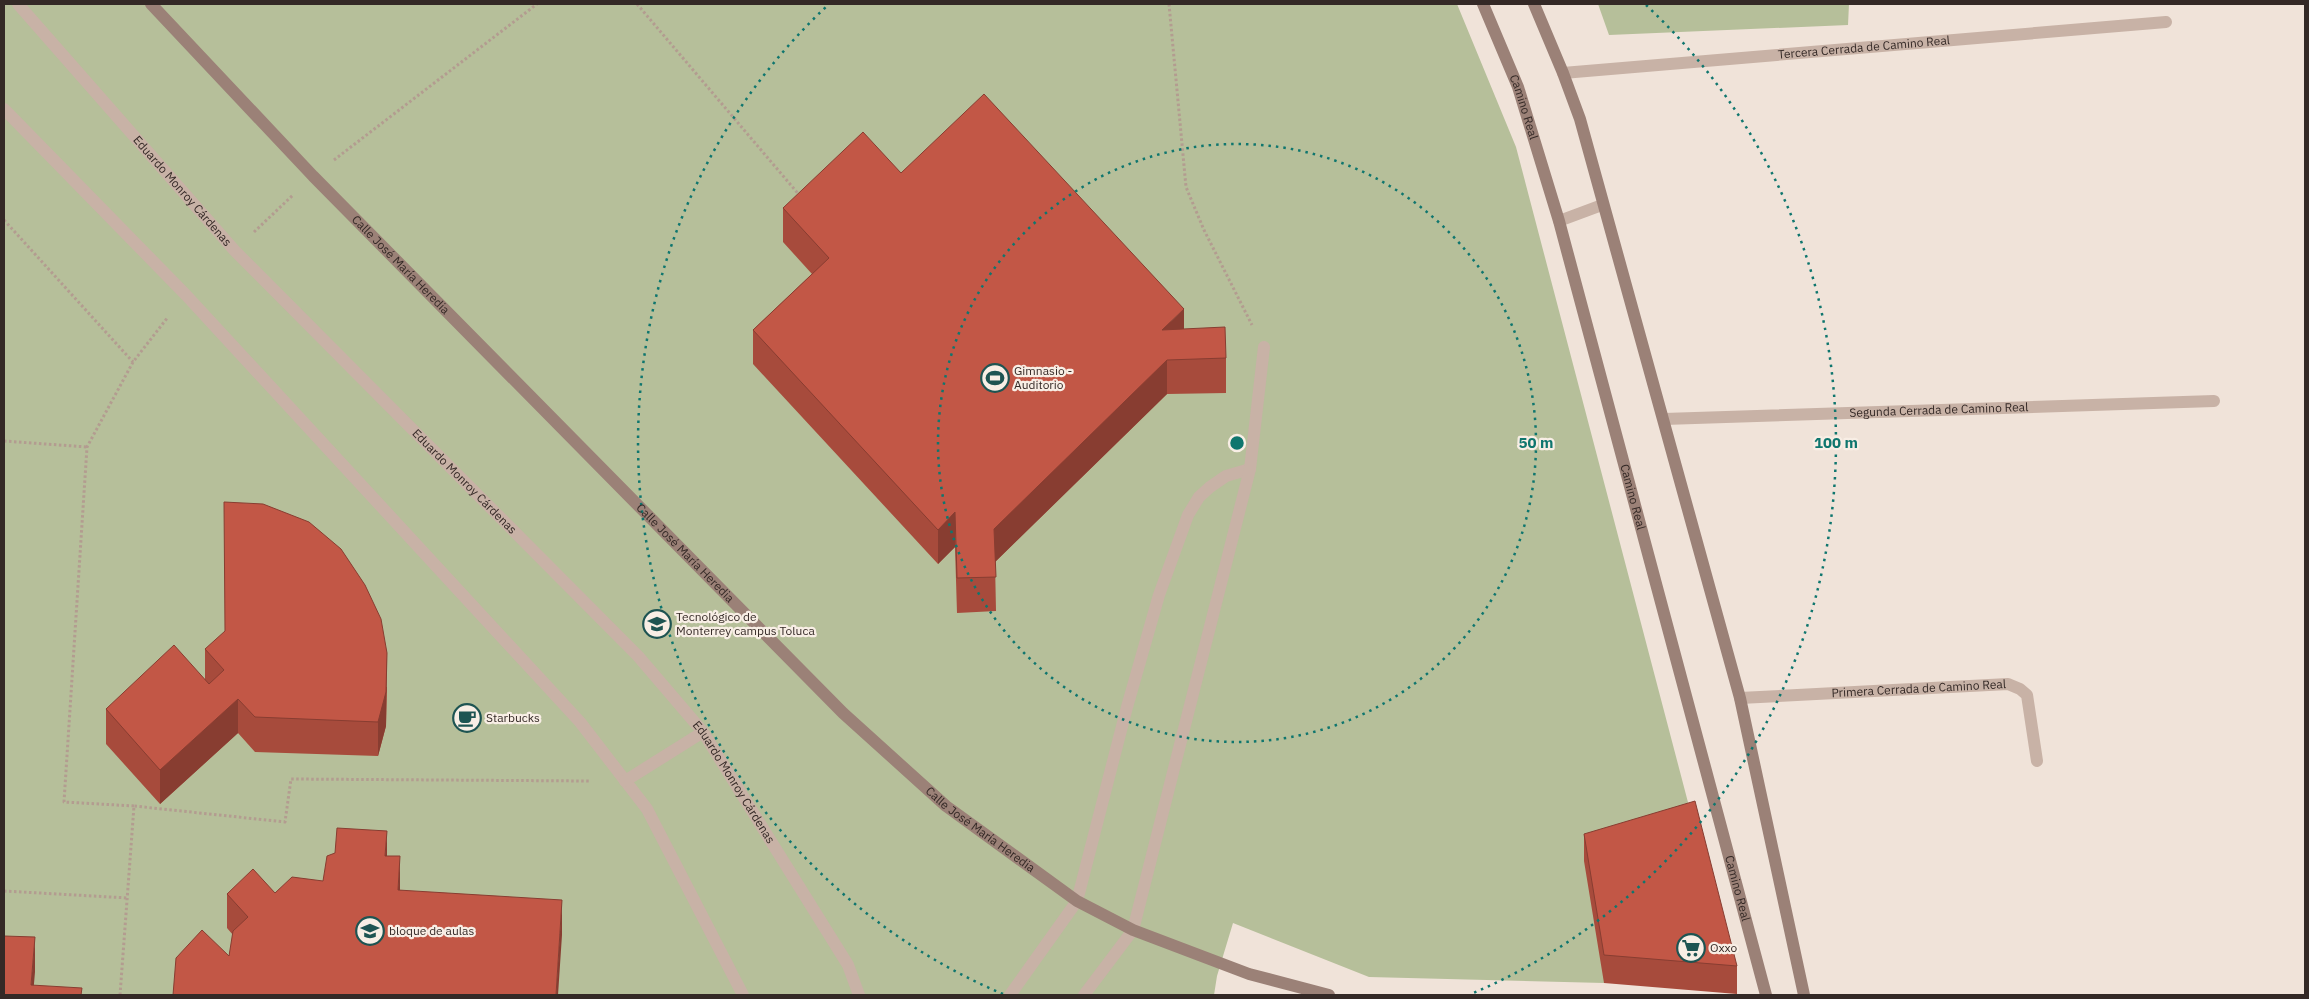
<svg xmlns="http://www.w3.org/2000/svg" width="2309" height="999" viewBox="0 0 2309 999" font-family="'IBM Plex Sans',sans-serif">
	<rect width="100%" height="100%" fill="#f0e3d9"/>
	<path fill="#b6bf9a" d="M4 4H1457L1516 147 1695 829 1604 983 1369 977 1233 923 1217 976 1214 995H4Z
		M1598 4H1849L1848 25 1609 35Z"/>
	<g fill="none" stroke-linecap="round" stroke-linejoin="round">
		<path stroke="#b39c90" stroke-width="3" stroke-dasharray="2.5 2.5" stroke-linecap="butt" d="M637 4 801 197
			M1169 4 1186 187 1204 230 1252 325
			M334 160 537 4
			M4 220 133 362
			M254 232 293 195
			M4 441 87 447
			M134 806 64 802 87 447 133 362 168 317
			M4 891 128 898
			M120 995 134 806 285 822 291 779 589 781"/>
		<g stroke="#c8b2a6" stroke-width="12">
			<path id="s1" d="M18 4 235 251 638 656 703 732 848 965 859 995"/>
			<path d="M4 109 186 295 580 722 647 809 743 995"/>
			<path d="M625 781 703 732"/>
			<path d="M1010 995 1077 901 1127 707 1159 595 1188 515 1199 497 1210 487 1226 476 1250 469"/>
			<path d="M1084 995 1133 930 1250 469 1264 347"/>
		</g>
		<g stroke="#c8b2a6" stroke-width="12">
			<path id="s2" d="M1563 73 2166 22"/>
			<path id="s3" d="M1664 419 2214 401"/>
			<path id="s4" d="M1740 698 2008 684 2020 689 2027 695 2037 761"/>
		</g>
		<path stroke="#c8b2a6" stroke-width="12" d="M1559 221 1602 205"/>
		<g stroke="#9b8177" stroke-width="12">
			<path id="s5" d="M151 4 313 176 843 713 946 806 1077 901 1133 930 1249 974 1329 995"/>
			<path id="s6" d="M1483 4 1518 87 1559 221 1766 995"/>
			<path d="M1534 4 1563 73 1580 119 1740 698 1804 995"/>
		</g>
	</g>
	<path fill="#a74b3c" d="M901 173 1184 329 1226 358V393L1167 394 995 562 996 611 957 613 955 547 938 564 753 364V330L812 274 783 242V208Z
		M205 649 387 687 386 726 378 756 255 752 238 733 160 804 106 744V709L205 679Z
		M1584 834 1737 966V994L1604 983 1584 861Z
		M387 856 400 890 562 935 229 956 233 935 227 928V894L275 893 323 881Z"/>
	<path fill="#883d31" d="M1184 309V344L1162 330Z
		M1167 360V394L994 563V529Z
		M955 512V547L938 564V530Z
		M387 653 386 726 378 756V722Z
		M238 699V733L160 804V770Z
		M387 831V865L385 856Z
		M400 856V891L398 890Z
		M562 900V935L558 995H556Z
		M35 937V972L33 995 31 985Z"/>
	<path fill="#c25746" stroke="#883d31" d="M984 94 1184 309 1162 330 1225 327 1226 358 1167 360 994 529 996 577 957 578 955 512 938 530 753 330 829 258 783 208 863 132 901 173Z
		M224 502 263 504 309 522 341 549 365 585 381 619 387 653 386 692 378 722 255 717 238 699 160 770 106 709 174 645 209 684 224 670 205 649 225 631Z
		M1695 801 1737 966 1604 955 1584 834Z
		M337 828 387 831 385 856H400L398 890 562 900 556 995H173L176 958 202 930 229 956 233 931 248 917 227 894 253 869 275 893 292 877 323 881 327 856 335 853Z
		M4 936 35 937 31 985 82 988 81 995H4Z"/>
	<g fill="none" stroke="#0f766e" stroke-width="2.5" stroke-dasharray="2.5 5">
		<circle cx="1237" cy="443" r="299"/>
		<path d="M1003 994A599 599 0 0 1 828 5M1646 5A599 599 0 0 1 1471 994"/>
	</g>
	<defs>
		<symbol id="stadium-ring" viewBox="-11 -11 22 22"><circle r="9.5" fill="#f8eee5" stroke="#1e5452" stroke-width="1.5"/><path d="M0-5a6.5 5 0 1 0 0 10a6.5 5 0 1 0 0-10ZM-3.5-1.8h7v3.6h-7Z" fill="#1e5452"/></symbol>
		<symbol id="university-ring" viewBox="-11 -11 22 22"><circle r="9.5" fill="#f8eee5" stroke="#1e5452" stroke-width="1.5"/><path d="M0-5L7-2L0 1L-7-2ZM-4 1L0 2.5L4 1V4Q0 6-4 4Z" fill="#1e5452"/></symbol>
		<symbol id="cafe-ring" viewBox="-11 -11 22 22"><circle r="9.5" fill="#f8eee5" stroke="#1e5452" stroke-width="1.5"/><path d="M-5.5-4.5H6V0H3Q3 3.5 0 3.5H-2.5Q-5.5 3.5-5.5 0ZM3-3.2v2h1.7v-2ZM-6 4.5H4V6H-6Z" fill="#1e5452"/></symbol>
		<symbol id="supermarket-ring" viewBox="-11 -11 22 22"><circle r="9.5" fill="#f8eee5" stroke="#1e5452" stroke-width="1.5"/><path d="M-6-5.5h2.5l.6 2H6L4.5 2H-2.5L-4.4-4H-6ZM-1.5 3.2a1.3 1.3 0 1 0 .1 0ZM3 3.2a1.3 1.3 0 1 0 .1 0Z" fill="#1e5452"/></symbol>
	</defs>
	<g fill-rule="evenodd">
		<use href="#stadium-ring" x="979" y="362" width="32" height="32"/>
		<use href="#university-ring" x="641" y="608" width="32" height="32"/>
		<use href="#cafe-ring" x="451" y="702" width="32" height="32"/>
		<use href="#university-ring" x="354" y="915" width="32" height="32"/>
		<use href="#supermarket-ring" x="1675" y="932" width="32" height="32"/>
	</g>
	<g text-anchor="middle" stroke-width="4.5" stroke-linejoin="round" paint-order="stroke">
		<g font-size="12" fill="#342926" stroke="#f8eee5">
			<text dy="4" stroke="none"><textPath href="#s2" startOffset="302">Tercera Cerrada de Camino Real</textPath></text>
			<text dy="4" stroke="none"><textPath href="#s6" startOffset="111">Camino Real</textPath></text>
			<text dy="4" stroke="none"><textPath href="#s1" startOffset="249">Eduardo Monroy Cárdenas</textPath></text>
			<text dy="4" stroke="none"><textPath href="#s5" startOffset="361">Calle José María Heredia</textPath></text>
			<text dy="4" stroke="none"><textPath href="#s3" startOffset="275">Segunda Cerrada de Camino Real</textPath></text>
			<text dy="4" stroke="none"><textPath href="#s1" startOffset="654">Eduardo Monroy Cárdenas</textPath></text>
			<text dy="4" stroke="none"><textPath href="#s6" startOffset="516">Camino Real</textPath></text>
			<text dy="4" stroke="none"><textPath href="#s5" startOffset="766">Calle José María Heredia</textPath></text>
			<text dy="4" stroke="none"><textPath href="#s4" startOffset="179">Primera Cerrada de Camino Real</textPath></text>
			<text dy="4" stroke="none"><textPath href="#s1" startOffset="1059">Eduardo Monroy Cárdenas</textPath></text>
			<text dy="4" stroke="none"><textPath href="#s5" startOffset="1171">Calle José María Heredia</textPath></text>
			<text dy="4" stroke="none"><textPath href="#s6" startOffset="921">Camino Real</textPath></text>
		</g>
		<g font-size="12" fill="#342926" stroke="#f8eee5" text-anchor="start">
			<text x="1014" y="375">Gimnasio -<tspan x="1014" dy="14">Auditorio</tspan></text>
			<text x="676" y="621">Tecnológico de<tspan x="676" dy="14">Monterrey campus Toluca</tspan></text>
			<text x="486" y="722">Starbucks</text>
			<text x="389" y="935">bloque de aulas</text>
			<text x="1710" y="952">Oxxo</text>
		</g>
	</g>
	<circle cx="1237" cy="443" r="8" fill="#0f766e" stroke="#f8eee5" stroke-width="2.5"/>
	<g font-size="15" text-anchor="middle" font-weight="bold" fill="#0f766e" stroke="#f8eee5" stroke-width="4.5" stroke-linejoin="round" paint-order="stroke">
		<text x="1536" y="448">50 m</text>
		<text x="1836" y="448">100 m</text>
	</g>
	<rect width="2309" height="999" fill="none" stroke="#342926" stroke-width="10"/>
</svg>
